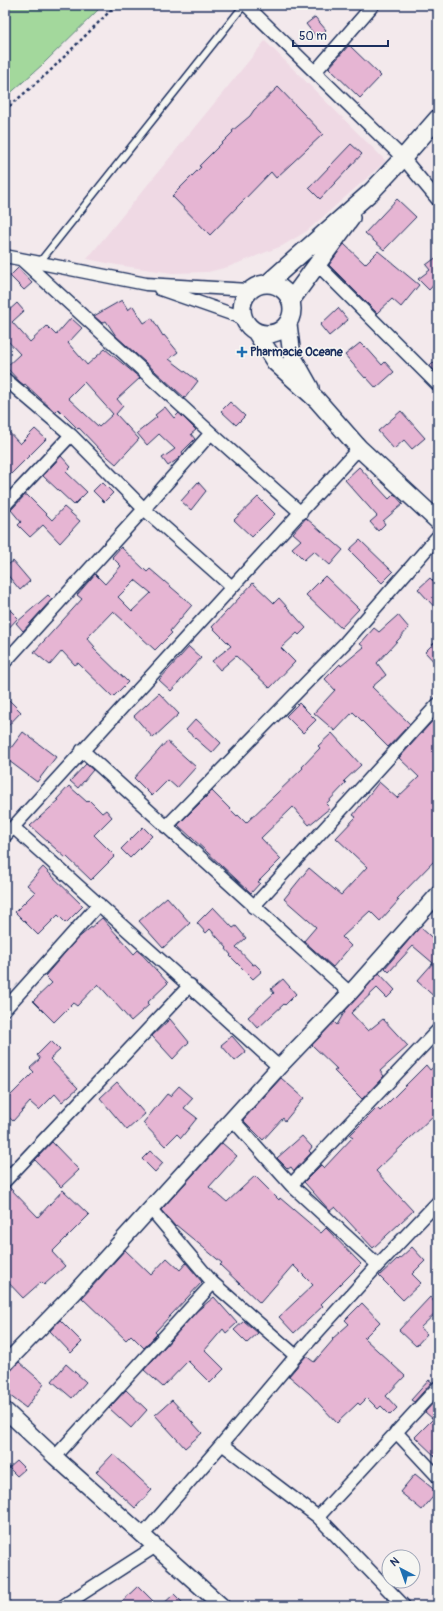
<svg xmlns="http://www.w3.org/2000/svg" width="443" height="1611" viewBox="0 0 443 1611" font-family="Pangolin,sans-serif">
	<rect width="100%" height="100%" fill="#f3e9ec"/>
	<filter id="ink" filterUnits="userSpaceOnUse"><feTurbulence type="fractalNoise" baseFrequency=".025" numOctaves="2"/><feDisplacementMap in="SourceGraphic" scale="8" xChannelSelector="R" yChannelSelector="G"/><feConvolveMatrix kernelMatrix="1 2 1 2 8 2 1 2 1" color-interpolation-filters="sRGB"/></filter>
	<g filter="url(#ink)">
		<path fill="#efd9e4" d="M265 41 386 161 307 231 282 246 228 267 208 272 172 273 117 265 87 259Z"/>
		<path fill="#a3d89c" stroke="#5f847d" d="M5 5H103L42 65 5 98Z"/>
		<path fill="#e6b5d3" stroke="#1b2f5e" fill-rule="evenodd" d="M315 17 326 30 317 38 306 24Z
			M349 45 381 76 360 98 329 68Z
			M278 87 323 134 276 178 271 172 210 235 172 196 201 167 199 166 233 132 232 131 250 116 254 110Z
			M351 144 362 154 320 199 309 188Z
			M397 199 416 217 384 250 365 233Z
			M344 244 365 264 378 251 419 285 401 307 392 299 377 313 329 265Z
			M438 256V280L429 290 418 279 430 270 426 265Z
			M18 268 32 283 24 290 10 276Z
			M122 300 128 310 133 306 144 323 152 318 163 336 164 335 178 352 169 359 198 381 185 398 116 336 106 321 102 323 94 316Z
			M17 303 24 311 12 322 30 342 47 326 56 335 71 318 82 328 68 343 87 365 105 349 140 378 117 399 123 406 116 414 139 439 116 464 100 450 79 428 78 429 58 409 55 412 25 384 24 385 20 382 6 367 20 354 5 338V314ZM84 382 113 414 99 427 68 398Z
			M338 308 348 320 329 336 320 325Z
			M360 343 364 347 365 346 382 365 385 362 394 372 376 388 366 377 365 378 345 355Z
			M438 358V374L430 366Z
			M230 402 245 416 236 425 221 411Z
			M165 407 174 418 179 413 196 430 191 434 195 439 182 452 183 454 178 459 168 466 162 458 175 449 159 434 147 445 137 433 157 417 155 415Z
			M401 411 425 438 412 449 404 440 394 449 378 431Z
			M5 428 20 444 35 429 46 439 5 480Z
			M61 456 71 467 66 472 87 492 74 505 43 476Z
			M359 467 389 499 394 494 403 504 383 521 385 524 378 531 370 522 377 516 345 480Z
			M102 482 113 493 104 502 93 491Z
			M198 482 206 491 191 510 181 501Z
			M25 495H27L52 520 64 507 80 521 60 543 43 525 30 537 18 525 21 522 11 510Z
			M258 497 275 514 252 537 234 520Z
			M306 518 343 550 330 565 314 551 304 560 292 548 301 540 293 533Z
			M360 540 393 572 382 583 349 550Z
			M121 547 147 572 150 569 192 605 170 631 172 633 155 650 113 611 87 638 95 647 93 648 128 682 113 697 78 663 75 665 62 651 50 665 34 652 82 599 77 595 95 574 105 584 121 566 112 557ZM135 580 151 593 132 611 118 597Z
			M13 561 30 581 20 590 5 572V567Z
			M325 576 359 609 341 628 306 595Z
			M430 578 438 586V611L418 589Z
			M253 583 274 603 279 598 306 628 299 635 297 633 281 648 295 662 270 688 236 656 220 670 212 661 231 646 212 627Z
			M48 595 52 599 23 631 16 623Z
			M5 605 18 618 5 632Z
			M398 615 409 628 377 663 386 675 372 687 410 724 388 747 353 712 335 731 314 713 335 690 325 679 340 664 341 666 364 647 360 644 374 628 379 632Z
			M438 639V666L425 652Z
			M189 647 201 658 171 691 159 680Z
			M159 693 179 714 153 738 134 716Z
			M5 696 21 712 5 729Z
			M299 703 316 720 303 733 286 716Z
			M438 715V857L397 899 399 900 380 921 370 911 342 937 351 946 333 967 304 941 316 927 284 899 309 868 341 895 367 867 336 838 356 817 353 815 379 782 397 798 419 777 399 758Z
			M196 719 221 743 212 753 186 730Z
			M23 732 56 757 37 782 5 758V756Z
			M332 733 361 765 344 781 346 783 326 804 330 808 309 825 293 807 261 838 281 859 258 882 260 883 251 893 178 825 212 791 237 816 238 815 246 823 303 768 302 767 320 748 318 746Z
			M167 741 196 767 177 788 168 780 152 796 134 778Z
			M86 764 93 770 78 788 70 781Z
			M69 786 87 802 89 800 102 813 106 810 112 817 94 835 115 856 91 880 67 857 66 858 30 826 59 800 57 799Z
			M143 827 152 836 130 858 121 849Z
			M43 867 83 906 66 923 58 915 38 935 15 912 35 892 27 885Z
			M167 897 190 923 163 948 139 921Z
			M213 907 233 928 236 926 246 938 236 947 253 965 255 964 262 971 253 979 230 956 231 955 226 949 227 948 210 929 206 933 197 923Z
			M102 918 134 954 138 950 168 983 147 1003 149 1005 131 1021 98 984 77 1006 73 1003 54 1022 33 1001 52 983 45 976 76 940Z
			M420 927 438 943V1000L417 981 433 963 413 946 389 972 385 968Z
			M379 973 395 990 387 998 377 988 351 1013 368 1031 383 1019 408 1046 380 1071 384 1076 362 1099 334 1071 337 1069 312 1045 334 1022 337 1025 345 1011Z
			M283 979 296 994 285 1005 284 1004 258 1028 248 1017 274 993 271 989Z
			M170 1019 189 1042 173 1059 152 1036Z
			M232 1036 246 1052 235 1061 221 1045Z
			M51 1041 60 1050 50 1059 78 1088 62 1102 55 1094 39 1110 30 1102 13 1121 5 1114V1091L10 1096 34 1072 30 1068 40 1059 37 1055Z
			M438 1063V1111L376 1171 413 1211 373 1248 335 1207 330 1211 304 1182 321 1165 324 1168 353 1137 350 1135 377 1108 380 1111 426 1065 430 1070Z
			M281 1078 304 1098 285 1121 283 1118 263 1140 243 1120Z
			M117 1082 145 1114 127 1130 100 1098Z
			M179 1086 193 1098 184 1108 197 1118 181 1138 177 1134 165 1146 143 1123 167 1094 170 1096Z
			M302 1136 312 1147 309 1151 311 1153 294 1171 291 1167 288 1169 277 1158Z
			M52 1142 79 1170 61 1187 35 1160Z
			M222 1143 237 1156 209 1187 227 1202 255 1176 279 1200 280 1198 321 1233 326 1228 361 1264 321 1304 323 1306 294 1333 279 1317 313 1285 293 1265 260 1303 220 1265 222 1263 176 1225 175 1226 161 1210Z
			M150 1151 163 1163 155 1172 142 1159Z
			M9 1187 38 1217 63 1190 89 1215 52 1252 65 1266 44 1285 41 1282 23 1298 5 1279V1188Z
			M412 1247 425 1261 412 1274 421 1283 403 1300 379 1276 397 1259 398 1260Z
			M125 1250 151 1275 167 1258 180 1270 186 1263 202 1282 155 1332 157 1334 144 1348 131 1335 126 1340 82 1298Z
			M214 1297 237 1323 226 1333 223 1329 205 1350 224 1369 210 1383 188 1361 163 1387 144 1370 197 1311Z
			M430 1297 438 1306V1311L420 1328 427 1334 416 1346 399 1330Z
			M362 1303 380 1322 364 1338 405 1376 386 1396 397 1408 390 1415 381 1406 378 1409 367 1398 360 1405 358 1403 337 1423 310 1394 289 1376 306 1356 314 1362 333 1340 332 1339 349 1324 345 1320Z
			M60 1320 82 1342 71 1353 50 1331Z
			M244 1321 258 1333 247 1343 234 1330Z
			M19 1362 44 1384 26 1408 5 1392V1377Z
			M66 1364 86 1382 72 1398 52 1381Z
			M429 1380 432 1382 414 1402 411 1400Z
			M126 1390 147 1410 131 1428 109 1408Z
			M438 1398V1459L415 1437 433 1419 425 1412Z
			M172 1400 202 1433 185 1448 155 1415Z
			M113 1454 152 1490 135 1508 96 1472Z
			M17 1461 25 1469 17 1476 9 1468Z
			M415 1474 437 1492 422 1510 400 1492Z
			M138 1586 158 1606H117Z
			M174 1594 186 1606H161Z"/>
		<g fill="none" stroke-linecap="round" stroke-linejoin="round">
			<defs>
				<path id="service" d="M39 263 244 5"/>
				<path id="minor" d="M246 5 403 158 438 200
					M315 72 373 5
					M5 256 146 284 249 290
					M22 260 211 433 301 513
					M317 264 438 385
					M160 289 243 318
					M5 379 71 435 144 509 232 587
					M5 505 71 435
					M5 662 144 509 211 433
					M82 750 350 993
					M13 827 279 1067
					M166 827 344 644 438 536
					M5 836 359 448
					M253 907 438 704
					M5 1009 99 904
					M232 1119 291 1185 378 1265
					M5 1181 190 985
					M291 1185 438 1030
					M150 1208 213 1283 296 1356
					M396 1432 438 1477
					M222 1444 318 1517 404 1606
					M55 1457 213 1283
					M318 1517 438 1387
					M143 1535 222 1444 296 1356 378 1265 438 1202
					M63 1606 156 1546"/>
				<path id="tertiary" d="M5 1364 74 1293 279 1067 350 993 438 894
					M5 1410 55 1457 222 1606"/>
				<path id="secondary" d="M268 283 372 191 403 158 438 118
					M242 309a25 25 0 1 1 50 0a25 25 0 1 1-50 0Z
					M291 300 351 218
					M288 324 292 356 310 388
					M256 332 275 362 317 400 359 448 438 521"/>
			</defs>
			<use href="#service" stroke="#1b2f5e" stroke-width="9"/>
			<use href="#minor" stroke="#1b2f5e" stroke-width="15"/>
			<use href="#tertiary" stroke="#1b2f5e" stroke-width="18"/>
			<use href="#secondary" stroke="#1b2f5e" stroke-width="20"/>
			<path stroke="#1b2f5e" stroke-width="2.5" stroke-dasharray="3 3" stroke-linecap="butt" d="M5 110 49 72 116 5"/>
			<use href="#service" stroke="#f6f6f2" stroke-width="6"/>
			<use href="#minor" stroke="#f6f6f2" stroke-width="12"/>
			<use href="#tertiary" stroke="#f6f6f2" stroke-width="15"/>
			<use href="#secondary" stroke="#f6f6f2" stroke-width="17"/>
		</g>
	</g>
	<path fill="#1f6fb2" stroke="#f6f6f2" stroke-width="1.5" d="M240 346h4v4h4v4h-4v4h-4v-4h-4v-4h4z"/>
	<g text-anchor="middle" stroke-width="3" stroke-linejoin="round" paint-order="stroke">
		<g font-size="12" font-weight="bold" fill="#1b2f5e" stroke="#f6f6f2" text-anchor="start">
			<text x="250" y="356">Pharmacie Oceane</text>
		</g>
	</g>
	<rect width="443" height="1611" fill="none" stroke="#f6f6f2" stroke-width="20"/>
	<rect x="10" y="10" width="423" height="1591" fill="none" stroke="#1b2f5e" stroke-width="1.5" filter="url(#ink)"/>
	<g transform="translate(401 1569) rotate(319)"><circle r="19" fill="#f6f6f2" stroke="#9ea6b7"/>
	<path d="M0-3L7 15L0 10L-7 15Z" fill="#1f6fb2"/>
	<text y="-6" font-size="11" font-weight="bold" text-anchor="middle" fill="#1b2f5e">N</text>
	</g>
	<path d="M293 40v6h95v-6" fill="none" stroke="#1b2f5e" stroke-width="2"/>
	<text x="299" y="40" font-size="12" fill="#1b2f5e" stroke="#f6f6f2" stroke-width="3" paint-order="stroke">50 m</text>
</svg>
